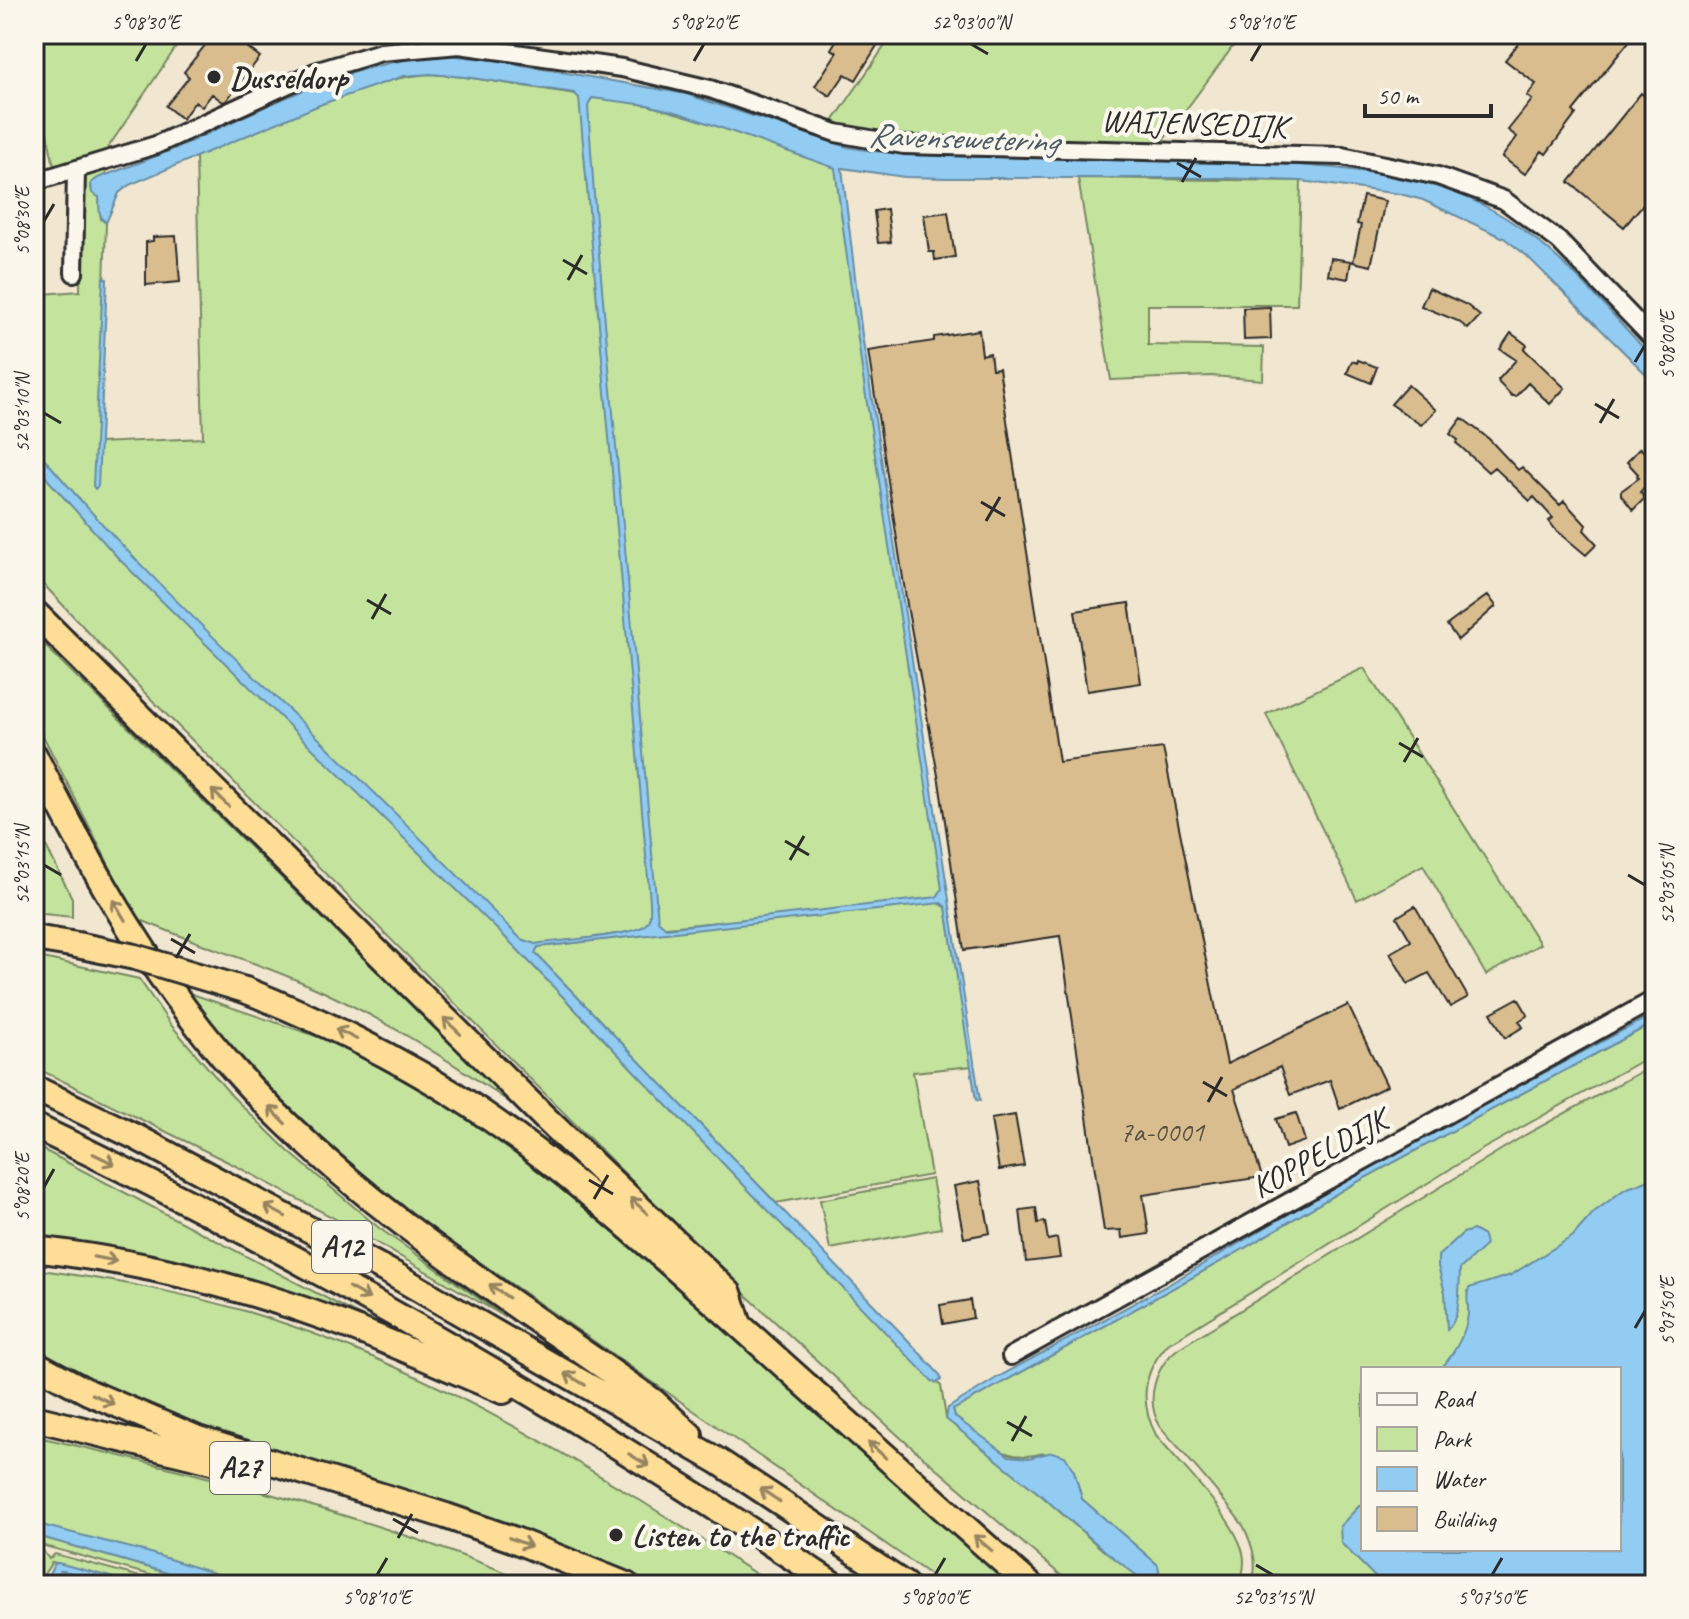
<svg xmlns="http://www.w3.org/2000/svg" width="1689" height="1619" viewBox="0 0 1689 1619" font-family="Caveat,sans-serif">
	<rect width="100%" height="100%" fill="#f1e6d0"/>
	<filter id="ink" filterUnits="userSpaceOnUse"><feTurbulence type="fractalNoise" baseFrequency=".0125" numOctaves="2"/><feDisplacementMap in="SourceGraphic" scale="16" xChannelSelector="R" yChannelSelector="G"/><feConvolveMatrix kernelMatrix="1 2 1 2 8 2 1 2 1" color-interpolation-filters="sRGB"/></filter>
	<g filter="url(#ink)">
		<path fill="#c4e49d" stroke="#788864" stroke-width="2" fill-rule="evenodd" d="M34 34H185L105 152 54 166 34 71Z
			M893 34H1242L1162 142 899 136 863 132 832 123Z
			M430 74 465 77 647 105 708 122 836 167 864 373 946 900 656 928 517 949 847 1292 941 1386 946 1418 1042 1496 1104 1551 1158 1565 1082 1499 1074 1471 1044 1453C1004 1465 986 1440 955 1417L953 1410 1238 1252 1346 1188 1655 1022V1053L1481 1150 1168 1344C1142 1372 1139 1402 1156 1435 1179 1463 1244 1526 1244 1561 1244 1569 1242 1578 1238 1585H1072L901 1438 747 1296 145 693 34 574V347L40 329 43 294 80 291 82 187C84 173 91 170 104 165L106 174 91 183 92 193 99 197 101 219 106 223 99 443 203 438 196 156C264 128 358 79 430 74Z
			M1078 178 1301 181 1297 305H1148V345L1264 347 1263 380 1211 376 1111 380Z
			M34 635 512 1104C447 1058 380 1016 306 984 250 960 192 942 136 918L34 718Z
			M1364 668 1540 944 1486 975 1423 865 1357 900 1266 714Z
			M34 822 72 898V917L34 913Z
			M936 902 946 907 972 1066 913 1072 931 1175 776 1203 535 953 538 947Z
			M34 956 139 979 171 1025 232 1096 288 1151 379 1228 505 1317 332 1217 232 1164 34 1067Z
			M186 992 360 1051 450 1105 504 1143 604 1223 1010 1585H945L422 1222C355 1173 296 1118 241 1057 222 1036 202 1016 186 992Z
			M1655 1064V1585H1251C1259 1564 1253 1547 1244 1527 1225 1500 1202 1475 1181 1450 1174 1442 1166 1434 1160 1426 1144 1399 1156 1365 1179 1348L1525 1135ZM1363 1369H1619V1549H1363Z
			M34 1145 364 1318 34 1240Z
			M932 1179 941 1228 830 1249 820 1200Z
			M34 1269C106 1279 178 1291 248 1312 439 1368 608 1479 773 1585H652L589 1559 186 1426 34 1354Z
			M34 1436C153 1463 272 1491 389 1530 439 1546 489 1566 538 1585H251L34 1523Z
			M34 1535 210 1585H186L34 1543Z
			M34 1549 43 1551 49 1559 55 1554 170 1585H140L52 1562 37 1585H34Z"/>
		<path fill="#92ccf2" stroke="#698ca2" stroke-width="2" fill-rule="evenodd" d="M447 55 493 60 686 94 847 147C897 156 948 156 999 157 1094 159 1189 158 1284 164 1360 169 1439 176 1506 218 1563 254 1608 311 1655 360V383L1527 256 1504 238 1423 200 1400 194 1301 181 1222 178H948L905 177 842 168 862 335 980 1101 976 1100 946 907 941 903 538 947 535 953 906 1338 940 1375 941 1380 936 1383 932 1381 517 949 119 559 49 481 34 461V446C118 548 214 638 309 729 381 798 451 869 521 939L535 944C554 941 634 936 645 925 652 919 650 910 650 901L579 98 574 93 465 77 430 74 404 76 322 104 129 185 119 193 106 223C97 216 100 207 99 197L92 193 91 183 98 178C127 167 157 157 185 144 272 104 349 61 447 55ZM592 98 647 105 679 113 835 168 863 377 942 889 937 897 666 928 658 921 595 209 588 106Z
			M103 277 107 279 98 486 95 489 93 486Z
			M1655 1013V1022L1346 1188 1238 1252 953 1410 955 1417 1009 1456 1029 1458 1052 1452 1065 1456 1074 1471 1082 1499 1158 1565 1160 1576 1154 1582H1145L1105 1551 1042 1496 946 1419 948 1408 998 1377 1166 1286 1358 1173Z
			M1655 1178V1585H1383L1341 1543 1340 1526 1363 1502V1549H1619V1369H1441C1454 1353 1466 1335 1468 1314 1469 1305 1465 1296 1469 1288L1511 1275 1573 1236 1594 1212 1625 1189Z
			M1473 1230 1484 1236 1486 1245 1460 1269C1459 1288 1461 1318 1447 1330L1445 1293 1438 1266V1256L1463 1233Z
			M34 1523 147 1552 251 1585H210L34 1535Z
			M58 1563 140 1585H111L64 1571H60L52 1585H44L54 1564Z"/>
		<path fill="#d9bd8e" stroke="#2b2b2b" stroke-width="2" d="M214 34H230L260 57 226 101 223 102 212 94 202 107 195 102 182 119 166 106 189 77 184 72Z
			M840 34H884L856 80 845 74 830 96 815 86 837 52 831 49Z
			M1526 34H1635L1573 111 1576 114 1546 154 1542 151 1525 174 1502 157 1517 137 1508 130 1532 100 1527 96 1536 84 1505 60Z
			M1641 93 1655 105V190L1624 227 1569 182Z
			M1363 196 1385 201 1371 266 1353 262 1361 225 1357 224Z
			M887 209 891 242 878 243 874 211Z
			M948 212 955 257 935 260 934 252H929L924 215Z
			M176 236 180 282 146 285V242L153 241V237Z
			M1331 258 1351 261 1348 279 1328 275Z
			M1429 288 1467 305 1480 316 1468 329 1458 321 1421 306Z
			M1270 307 1271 339 1244 340 1243 308Z
			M979 330 982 355 990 353 992 369 999 368 1059 762 1163 748 1227 1064 1348 1005 1387 1086 1340 1109 1330 1080 1290 1095 1280 1067 1234 1089 1262 1177 1143 1195 1149 1234 1122 1238 1121 1230 1104 1231 1060 936 964 950 939 781 908 611 868 351 934 341V337Z
			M1511 333 1527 345 1524 349 1565 388 1550 404 1528 383 1516 396H1512L1499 383 1498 380 1516 360 1500 349Z
			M1358 360 1377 367 1371 383 1347 373 1352 361 1357 363Z
			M1408 385 1436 410 1421 425 1391 404Z
			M1462 418 1489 439 1518 470 1522 467 1560 505 1564 501 1586 525 1584 530 1597 544 1586 555 1555 529 1549 521 1553 518 1534 497 1530 501 1494 467 1488 472 1461 447 1456 443 1458 440 1450 434Z
			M1640 448 1655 462V476L1640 492 1645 498 1633 510 1621 495V491L1639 478 1637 476 1638 474 1627 462Z
			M1488 595 1496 606 1458 640 1447 625Z
			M1129 603 1141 683 1087 691 1075 611Z
			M1415 906 1468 997 1450 1007 1429 973 1408 984 1390 953 1411 941 1397 917Z
			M1518 998 1528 1015 1519 1021 1523 1027 1505 1038 1491 1013Z
			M1296 1113 1305 1141 1285 1148 1276 1119Z
			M1015 1115 1024 1166 999 1170 991 1119Z
			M980 1181 990 1233 964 1238 954 1186Z
			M1036 1208 1038 1223 1045 1222 1048 1240 1057 1238 1060 1258 1026 1262 1020 1210Z
			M970 1300 973 1318 943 1324 940 1305Z"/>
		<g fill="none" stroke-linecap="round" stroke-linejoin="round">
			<defs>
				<path id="minor" d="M34 182 156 145 315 72 381 52 459 45 622 68 710 89 836 133 904 145 1342 156 1438 176 1504 200 1559 241 1655 341
					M74 273 76 171
					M1011 1356 1655 999"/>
				<path id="highway" d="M34 612 546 1119 729 1293 739 1325
					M34 755C91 868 154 982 240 1076 355 1204 514 1302 654 1402L690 1435
					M34 938 77 945
					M245 990C318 1019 388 1053 455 1095 554 1158 641 1238 728 1315 828 1405 929 1496 1030 1585
					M34 1088 136 1137 393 1274 718 1461 905 1585
					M34 1126C312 1258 577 1414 834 1585
					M34 1249C137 1261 238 1285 335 1321 392 1342 447 1368 503 1391
					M34 1363 88 1392 198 1439 446 1516 512 1539 626 1585
					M34 1418 249 1470"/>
			</defs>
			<use href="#minor" stroke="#2b2b2b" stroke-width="22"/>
			<use href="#highway" stroke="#2b2b2b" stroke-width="30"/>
			<use href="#minor" stroke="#fbf7ec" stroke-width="16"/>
			<use href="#highway" stroke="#fedd96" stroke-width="24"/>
			<defs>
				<path id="highway-bridge" d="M77 945 135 957 245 990"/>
			</defs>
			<use href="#highway-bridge" stroke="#2b2b2b" stroke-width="30" stroke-linecap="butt"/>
			<use href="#highway-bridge" stroke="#fedd96" stroke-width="24"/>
		</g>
		<defs><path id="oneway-shaft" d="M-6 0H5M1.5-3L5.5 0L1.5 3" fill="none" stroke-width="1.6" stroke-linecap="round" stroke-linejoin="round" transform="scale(2)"/></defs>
		<g stroke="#948460">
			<use href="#oneway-shaft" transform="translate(220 798) rotate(-135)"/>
			<use href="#oneway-shaft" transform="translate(119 910) rotate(-121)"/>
			<use href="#oneway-shaft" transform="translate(452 1026) rotate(-136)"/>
			<use href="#oneway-shaft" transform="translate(346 1034) rotate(-153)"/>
			<use href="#oneway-shaft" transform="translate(277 1115) rotate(-134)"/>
			<use href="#oneway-shaft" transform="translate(104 1159) rotate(26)"/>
			<use href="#oneway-shaft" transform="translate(639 1206) rotate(-137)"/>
			<use href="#oneway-shaft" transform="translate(275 1211) rotate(-152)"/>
			<use href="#oneway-shaft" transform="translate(105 1259) rotate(10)"/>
			<use href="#oneway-shaft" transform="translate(499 1291) rotate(-145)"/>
			<use href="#oneway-shaft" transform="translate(359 1293) rotate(29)"/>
			<use href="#oneway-shaft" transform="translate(575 1379) rotate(-149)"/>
			<use href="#oneway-shaft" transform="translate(103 1399) rotate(25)"/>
			<use href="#oneway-shaft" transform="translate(877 1450) rotate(-138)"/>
			<use href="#oneway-shaft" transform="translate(639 1460) rotate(31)"/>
			<use href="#oneway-shaft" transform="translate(770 1495) rotate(-146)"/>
			<use href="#oneway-shaft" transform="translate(520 1542) rotate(21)"/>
			<use href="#oneway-shaft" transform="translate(983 1543) rotate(-139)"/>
		</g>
	</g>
	<path fill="none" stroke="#2b2b2b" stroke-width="3" d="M971 44 988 54M136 61 146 44M694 61 704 44M1251 61 1261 44M1177 163 1201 177M1182 182 1196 158M44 221 54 204M563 260 587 274M568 280 582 255M1635 362 1645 345M1595 404 1619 418M44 413 61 423M1600 423 1614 399M981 502 1005 516M986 521 1000 497M367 600 391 614M372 619 386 594M1399 743 1423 757M1404 762 1418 738M785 841 809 855M790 860 804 836M44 865 61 875M1628 875 1645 885M171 939 195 953M176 958 190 934M1203 1082 1227 1096M1208 1102 1222 1077M589 1180 613 1194M44 1187 54 1169M594 1199 608 1175M1635 1328 1645 1311M1007 1422 1032 1436M1012 1441 1026 1416M393 1519 418 1533M398 1538 412 1514M1256 1565 1273 1575M377 1575 387 1558M935 1575 945 1558M1492 1575 1502 1558"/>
	<g fill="#2b2b2b" stroke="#fbf7ec" stroke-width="3">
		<circle cx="214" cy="77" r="8"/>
		<circle cx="616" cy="1535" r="8"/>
	</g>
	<g text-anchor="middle" stroke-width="8" stroke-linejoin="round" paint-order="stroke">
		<g font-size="28" fill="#565044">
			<text x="1162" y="1141">7a-0001</text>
		</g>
		<g fill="#fbf7ec" stroke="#696865" stroke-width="2">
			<rect x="312" y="1221" width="60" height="52" rx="6"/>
			<rect x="210" y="1442" width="60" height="52" rx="6"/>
		</g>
		<g font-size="30" font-weight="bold" fill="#2b2b2b">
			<text x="342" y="1257">A12</text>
			<text x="240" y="1478">A27</text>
		</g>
		<g font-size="32" font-weight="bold" fill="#2b2b2b" stroke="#fbf7ec" text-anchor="start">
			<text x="230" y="88">Dusseldorp</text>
			<text x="632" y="1546">Listen to the traffic</text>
		</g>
		<g font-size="32" fill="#2b2b2b" stroke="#fbf7ec">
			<text transform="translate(1194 123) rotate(2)" y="11">WAIJENSEDIJK</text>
			<text transform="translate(1319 1153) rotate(-29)" y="11">KOPPELDIJK</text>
		</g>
		<g font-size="34" font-style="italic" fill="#4a5b67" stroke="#fbf7ec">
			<text transform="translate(963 137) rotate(2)" y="12">Ravensewetering</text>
		</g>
	</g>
	<rect width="1689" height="1619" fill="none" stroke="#fbf7ec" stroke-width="88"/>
	<rect x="1361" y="1367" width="260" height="184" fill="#fbf7ec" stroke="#a8a59f" stroke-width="2"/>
	<rect x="1377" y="1393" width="40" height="12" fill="#fbf7ec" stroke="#a8a59f" stroke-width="2"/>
	<text x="1433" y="1407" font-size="24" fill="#2b2b2b">Road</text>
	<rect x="1377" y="1427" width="40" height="24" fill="#c4e49d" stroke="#a8a59f" stroke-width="2"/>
	<text x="1433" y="1447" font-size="24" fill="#2b2b2b">Park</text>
	<rect x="1377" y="1467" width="40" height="24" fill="#92ccf2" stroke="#a8a59f" stroke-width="2"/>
	<text x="1433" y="1487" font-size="24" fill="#2b2b2b">Water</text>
	<rect x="1377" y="1507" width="40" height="24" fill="#d9bd8e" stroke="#a8a59f" stroke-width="2"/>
	<text x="1433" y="1527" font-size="24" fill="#2b2b2b">Building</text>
	<path d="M1365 104v12h126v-12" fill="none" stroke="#2b2b2b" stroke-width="4"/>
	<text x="1377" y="104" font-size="24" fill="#2b2b2b" stroke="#fbf7ec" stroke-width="6" paint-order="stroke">50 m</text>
	<rect x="44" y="44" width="1601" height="1531" fill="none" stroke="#2b2b2b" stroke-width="3"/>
	<g font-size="20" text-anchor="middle" fill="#2b2b2b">
		<text x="146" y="29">5°08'30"E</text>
		<text x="704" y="29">5°08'20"E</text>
		<text x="971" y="29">52°03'00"N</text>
		<text x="1261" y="29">5°08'10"E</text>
		<text transform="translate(22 221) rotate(-90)" y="7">5°08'30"E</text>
		<text transform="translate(1667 345) rotate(-90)" y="7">5°08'00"E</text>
		<text transform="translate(22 413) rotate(-90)" y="7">52°03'10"N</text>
		<text transform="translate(22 865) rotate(-90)" y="7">52°03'15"N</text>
		<text transform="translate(1667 885) rotate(-90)" y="7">52°03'05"N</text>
		<text transform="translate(22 1187) rotate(-90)" y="7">5°08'20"E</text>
		<text transform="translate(1667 1311) rotate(-90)" y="7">5°07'50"E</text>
		<text x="377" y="1604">5°08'10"E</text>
		<text x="935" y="1604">5°08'00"E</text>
		<text x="1273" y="1604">52°03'15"N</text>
		<text x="1492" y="1604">5°07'50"E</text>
	</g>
</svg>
